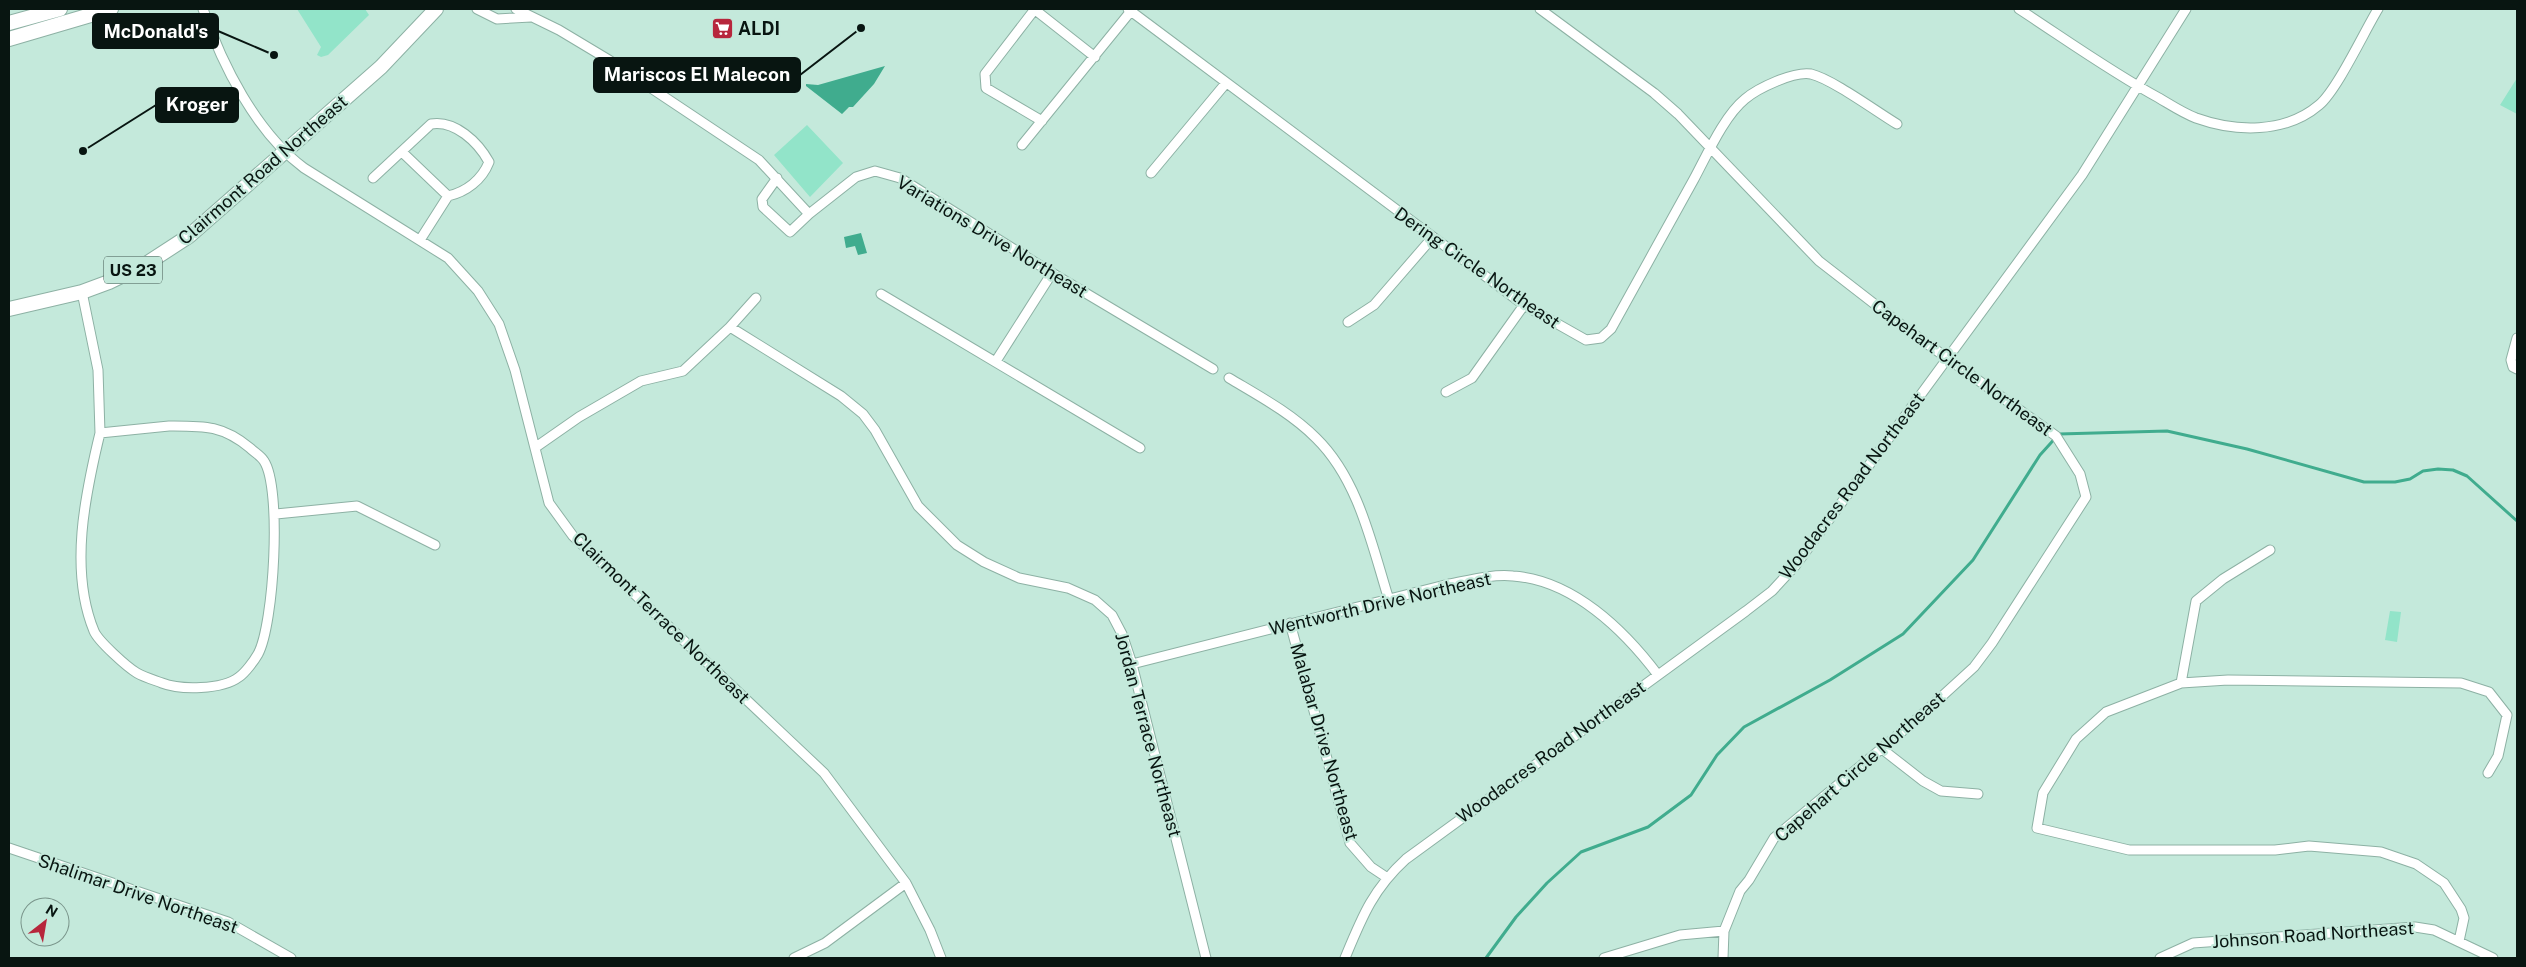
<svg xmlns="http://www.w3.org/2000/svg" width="2526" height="967" viewBox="0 0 2526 967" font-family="'Public Sans',sans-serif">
	<rect width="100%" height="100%" fill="#c4e9db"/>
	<path fill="#92e4c9" d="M297 9H365L369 15 328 55 321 57 317 55 321 47Z
		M2517 78V114L2500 105Z
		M807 125 843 163 810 197 774 155Z
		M2390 611 2401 612 2397 642 2385 640Z"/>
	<path fill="#40ac8e" d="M885 66 874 84 853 107H849L842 114 806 86V84L818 85Z
		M861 233 867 253 858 255 855 246 846 248 844 237Z"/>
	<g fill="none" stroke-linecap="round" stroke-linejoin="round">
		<path stroke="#40ac8e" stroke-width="3" d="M1486 958 1516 917 1547 883 1581 852 1648 827 1691 795 1717 755 1744 727 1830 680 1903 634 1973 560 2040 455 2059 434 2167 431 2247 449 2364 482H2395L2410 479 2423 471 2438 469 2453 470 2467 476 2517 521"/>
		<defs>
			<path id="minor" d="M203 9C222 65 256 132 304 168L448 258 478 291 499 324 515 370 549 503 573 536 824 773 906 883 930 930 941 958
				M477 9 497 19 531 17
				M516 9 559 30 609 60 759 160 809 214 856 177 875 171 900 178 1052 273 1213 369
				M1034 9 1095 57
				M1035 9 985 74 986 88 1042 121
				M1128 9 1524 305 1586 340 1601 338 1611 329C1639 279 1666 229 1694 179 1707 155 1724 116 1745 99 1758 88 1794 71 1811 74 1832 79 1877 112 1897 124
				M1540 9 1654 93 1678 114 1819 261 1908 330 2056 436 2080 474 2086 497 1992 643 1974 667 1917 719 1774 838 1749 880 1740 891 1724 931 1723 958
				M2019 9C2065 39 2111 72 2159 98 2171 105 2183 113 2196 118 2235 132 2285 134 2319 105 2337 90 2364 32 2378 9
				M1022 145 1131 11
				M402 152 448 196
				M1151 173 1226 83
				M373 178 431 124C455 120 478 142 489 162 482 180 466 192 448 196L420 240
				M777 178 762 199 763 207 790 232 809 214
				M82 292 98 370 100 433
				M881 294 1140 448
				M1348 322 1374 305 1432 238
				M730 327 841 396 863 414 875 430 918 506 957 545 984 562 1019 578 1068 588 1095 600 1112 615 1122 634 1132 664 1206 958
				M2517 338 2511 360 2513 367 2517 369
				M996 361 1052 273
				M1229 378C1259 396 1291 413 1316 438 1359 480 1372 546 1389 600
				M1446 392 1472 378 1524 305
				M169 426C204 426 222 425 250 448 254 452 261 456 264 461 282 488 274 625 258 654 254 661 245 673 239 677 222 690 180 690 162 683 154 680 144 677 137 673 127 667 98 641 94 631 69 570 85 495 100 433Z
				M536 447 579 417 641 381 683 371 730 327 756 298
				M276 514 357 506 435 545
				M1290 623 1350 843 1371 867 1386 877
				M1132 664 1449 584C1470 580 1492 574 1513 576 1573 580 1624 630 1658 675
				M2181 683 2196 601 2223 579 2270 550
				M1882 749 1923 781 1941 791 1978 794
				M9 848 228 922 291 958
				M2459 941 2464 918 2461 909 2444 883 2416 864 2381 852 2309 846 2275 850H2129L2037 828 2043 793 2076 739 2106 712 2181 683 2228 680 2461 683 2489 692 2507 715 2498 756 2488 773
				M794 958 825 943 906 883
				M1345 958C1362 917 1373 889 1406 859L1746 611 1772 591 1795 566 2082 175 2186 9
				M1604 958 1680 935 1724 931
				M2160 958 2193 943 2415 927 2434 930 2493 958"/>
			<path id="primary" d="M9 23 60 9
				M9 39 111 9
				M9 309 82 292 109 282 146 264 189 236 381 67 436 9"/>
		</defs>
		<use href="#minor" stroke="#8db1a4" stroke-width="11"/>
		<use href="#primary" stroke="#8db1a4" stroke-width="16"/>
		<use href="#minor" stroke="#fff" stroke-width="9"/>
		<use href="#primary" stroke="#fff" stroke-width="14"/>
	</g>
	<defs>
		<symbol id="supermarket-square" viewBox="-11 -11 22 22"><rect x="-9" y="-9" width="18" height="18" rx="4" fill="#b7263c" stroke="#c4e9db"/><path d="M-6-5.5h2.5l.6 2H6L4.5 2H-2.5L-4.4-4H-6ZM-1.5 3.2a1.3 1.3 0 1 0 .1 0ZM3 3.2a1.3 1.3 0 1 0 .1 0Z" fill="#fff"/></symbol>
	</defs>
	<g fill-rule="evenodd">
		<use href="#supermarket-square" x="710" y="16" width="25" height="25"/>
	</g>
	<g text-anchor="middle" stroke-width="4.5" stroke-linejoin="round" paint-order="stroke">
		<rect fill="#c4e9db" stroke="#40554e" stroke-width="1" x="104" y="256.5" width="58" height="27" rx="4"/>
		<g font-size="16" font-weight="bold" fill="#081511">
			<text x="133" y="276">US 23</text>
		</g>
		<g font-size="18" font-weight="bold" fill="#081511" stroke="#c4e9db" text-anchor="start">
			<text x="738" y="35">ALDI</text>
		</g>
		<g font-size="18" fill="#081511" stroke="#c4e9db">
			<text transform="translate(263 170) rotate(-41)" y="6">Clairmont Road Northeast</text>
			<text transform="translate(992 237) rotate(31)" y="6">Variations Drive Northeast</text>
			<text transform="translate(1477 268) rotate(35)" y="6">Dering Circle Northeast</text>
			<text transform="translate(1962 368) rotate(36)" y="6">Capehart Circle Northeast</text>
			<text transform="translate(1852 486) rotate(-53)" y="6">Woodacres Road Northeast</text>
			<text transform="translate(1380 604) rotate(-13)" y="6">Wentworth Drive Northeast</text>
			<text transform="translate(661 618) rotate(44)" y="6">Clairmont Terrace Northeast</text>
			<text transform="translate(1148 735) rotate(75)" y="6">Jordan Terrace Northeast</text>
			<text transform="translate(1324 742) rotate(74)" y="6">Malabar Drive Northeast</text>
			<text transform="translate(1551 752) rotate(-36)" y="6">Woodacres Road Northeast</text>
			<text transform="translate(1860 767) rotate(-41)" y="6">Capehart Circle Northeast</text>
			<text transform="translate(138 894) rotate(19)" y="6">Shalimar Drive Northeast</text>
			<text transform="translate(2313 935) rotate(-4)" y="6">Johnson Road Northeast</text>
		</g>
	</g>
	<path fill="none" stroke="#081511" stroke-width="2" d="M274 55L218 31M861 28L800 75M83 151L156 105"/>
	<g fill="#081511" stroke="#c4e9db" stroke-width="2">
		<circle cx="274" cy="55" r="5"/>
		<circle cx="861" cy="28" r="5"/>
		<circle cx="83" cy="151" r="5"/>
	</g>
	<g fill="#081511" stroke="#081511" stroke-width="2">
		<rect x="93" y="14" width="125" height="34" rx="5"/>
		<rect x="594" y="58" width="206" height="34" rx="5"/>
		<rect x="156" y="88" width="82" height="34" rx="5"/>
	</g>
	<g font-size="19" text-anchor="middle" font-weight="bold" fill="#fff">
		<text x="156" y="38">McDonald's</text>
		<text x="697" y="81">Mariscos El Malecon</text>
		<text x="197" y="111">Kroger</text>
	</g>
	<rect width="2526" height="967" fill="none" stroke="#081511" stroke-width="20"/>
	<g transform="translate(45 922) rotate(31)"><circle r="24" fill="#c4e9db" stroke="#79948a"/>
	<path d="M0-4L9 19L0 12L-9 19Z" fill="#b7263c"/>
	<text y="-8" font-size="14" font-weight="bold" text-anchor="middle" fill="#081511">N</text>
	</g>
</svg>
